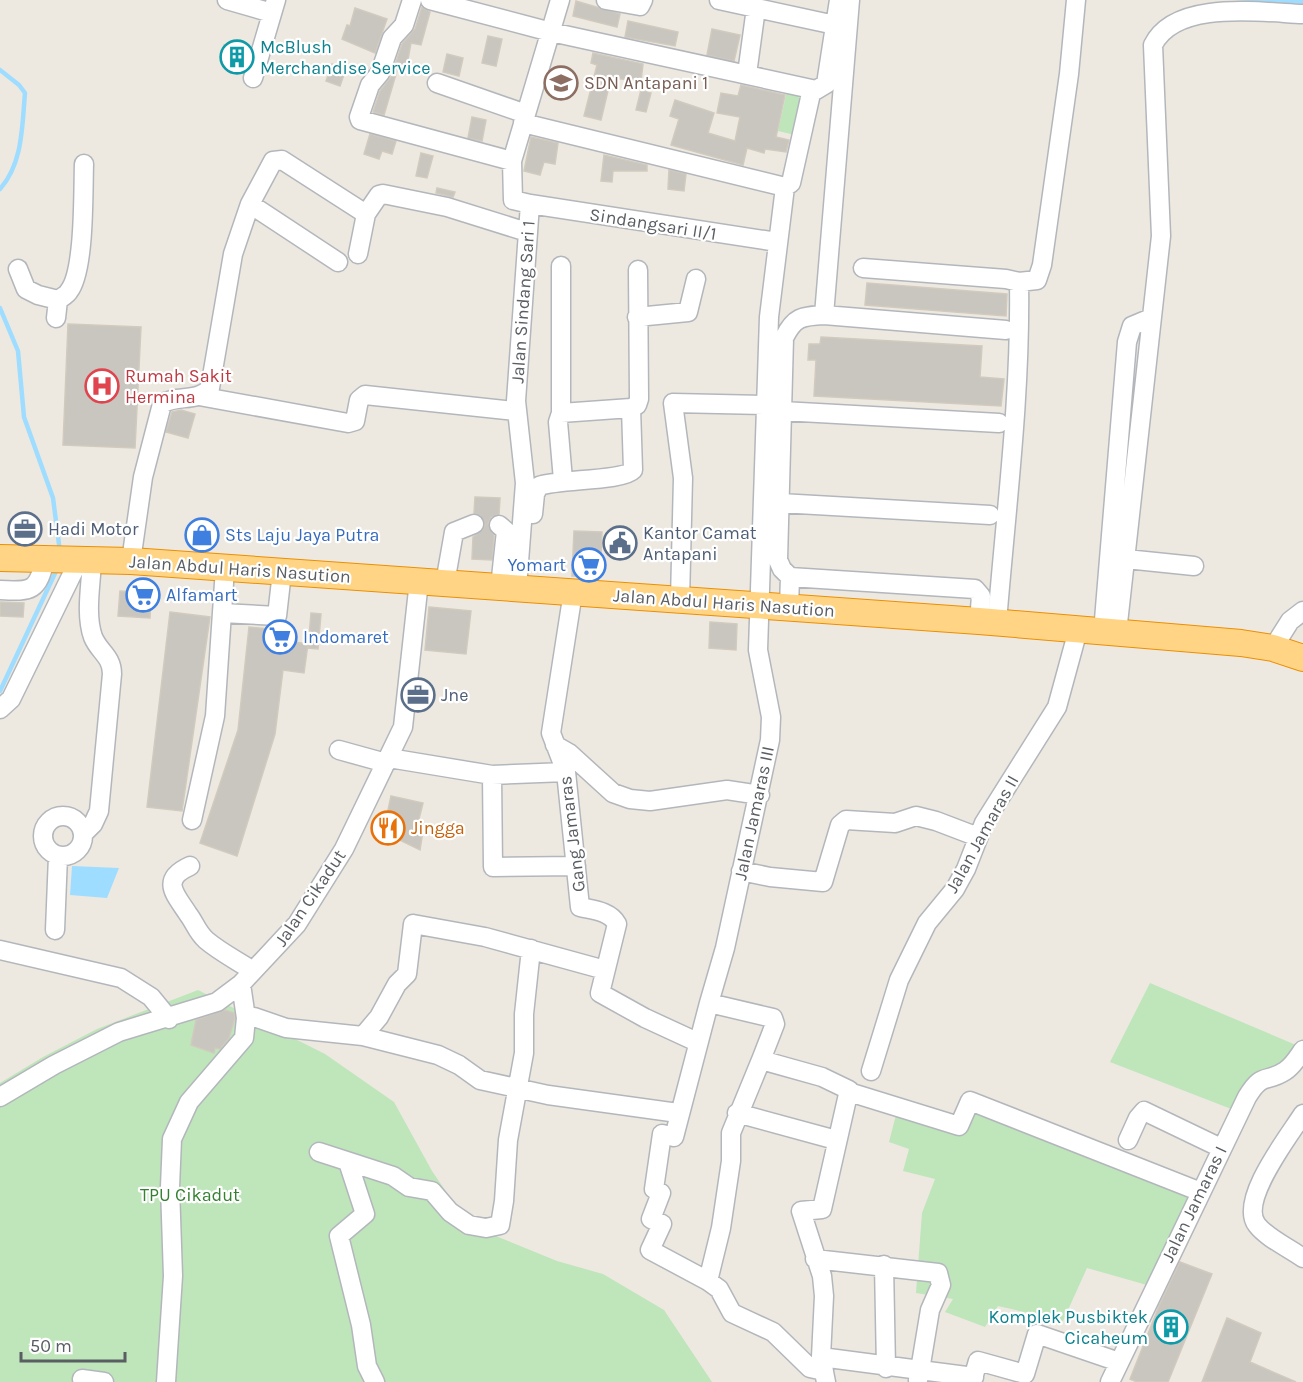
<svg xmlns="http://www.w3.org/2000/svg" width="1303" height="1382" viewBox="0 0 1303 1382" font-family="Karla,sans-serif">
	<rect width="100%" height="100%" fill="#ede9e0"/>
	<path fill="#bfe5bb" d="M788 86 809 91 799 136 778 131Z
		M1150 983 1303 1048 1272 1075 1239 1112 1110 1062Z
		M198 990 325 1054 394 1102 432 1171 469 1225 557 1261 603 1274 664 1310 712 1382H0V1083L43 1057 97 1029Z
		M970 1101 1201 1192 1154 1287 1087 1268 1063 1321 998 1306 985 1327 945 1312 953 1299 916 1293 922 1213 935 1179 903 1171 909 1149 889 1142 898 1107 958 1126Z"/>
	<path fill="#9eddff" d="M1234 0H1303V4Z
		M72 866 119 868 107 898 70 895Z"/>
	<g fill="none" stroke-linecap="round" stroke-linejoin="round">
		<path stroke="#9eddff" stroke-width="4.5" d="M0 70 19 85 25 93C22 126 23 163 0 189
			M0 308 18 351 24 417 53 498 60 552
			M0 691 57 569"/>
	</g>
	<path fill="#c9c5bf" stroke="#d1cabe" stroke-width="1.5" d="M576 1 620 14 617 27 573 16Z
		M422 7 430 12 421 45 411 43 407 65 399 64 384 115 373 112 380 91 391 77 402 44 415 29Z
		M355 8 387 19 375 53 342 39 347 25 350 26Z
		M628 21 678 32 675 46 625 37Z
		M712 29 740 35 734 61 707 55Z
		M488 36 502 39 496 66 482 63Z
		M224 45 249 52 245 67 221 60Z
		M593 53 643 64 641 81 611 78 601 120 584 116 597 65 591 63Z
		M447 54 463 58 459 76 443 72Z
		M332 64 346 69 340 86 326 81Z
		M741 85 785 95 776 137 789 140 786 152 765 149 764 153 747 148 743 165 671 145 679 119 670 116 675 100 714 113 708 133 735 141 740 117 717 113 721 93 738 96Z
		M641 90 651 93 646 112 636 110Z
		M472 117 486 120 482 141 468 138Z
		M370 134 396 141 392 154 382 151 379 159 364 154Z
		M531 137 558 143 555 164 544 162 540 175 524 171Z
		M421 153 433 156 427 178 416 176Z
		M604 155 647 165V171H613L612 182 601 181Z
		M669 170 686 174 684 191 668 189Z
		M437 188 455 192 453 197 436 193Z
		M867 283 1007 294 1006 316 865 305Z
		M68 324 141 327 135 448 63 445Z
		M821 337 982 346 980 377 1004 379 1001 406 814 396 816 360H808L809 344H820Z
		M181 410 195 414 188 438 166 432 172 412Z
		M475 497 500 498 499 514 491 517 488 524 494 536 492 560 472 559 473 537 482 531 485 525 481 516 474 513Z
		M574 531 602 532 600 577 572 576Z
		M120 591 151 593 150 618 118 616Z
		M0 602 24 603 23 617 0 616Z
		M429 607 471 611 466 654 425 650Z
		M170 612 210 617 182 811 147 807Z
		M311 613 321 614 318 649 308 648Z
		M710 622 737 624 736 650 709 648Z
		M249 627 288 631 287 641 308 644 304 673 283 670 275 734 237 856 200 843 238 730Z
		M391 796 423 803 418 823 424 824 420 850 383 832 390 815H387Z
		M225 1010 234 1013 235 1018 229 1038 220 1049 215 1048 214 1053 191 1045 196 1020Z
		M1180 1262 1212 1274 1168 1382H1137L1130 1379 1159 1306Z
		M1227 1318 1261 1333 1250 1362 1296 1382H1202Z"/>
	<g fill="none" stroke-linecap="round" stroke-linejoin="round">
		<defs>
			<path id="minor" d="M227 0 272 13
				M412 0 404 25 392 38 380 73 370 85 359 117 360 120 512 161
				M430 0 551 32 816 90 826 84 839 0
				M606 0 640 6 643 0
				M719 0 835 25
				M747 74 756 8
				M253 78 276 0
				M437 83 526 114
				M812 89 791 183 785 187 769 317 758 650 771 717 770 740 725 948 709 1003 773 1018 775 1024 761 1060 822 1077 849 1090 822 1209 801 1211 822 1276 824 1296 821 1357 826 1382
				M523 123 785 187
				M250 204 338 262
				M530 204 777 242
				M358 254 366 214 379 195 383 194 447 207 527 232
				M561 266V413
				M863 268 1006 279 1019 282C1021 396 1006 509 997 622
				M18 269 26 289 38 295 58 300
				M1019 282 1037 280 1042 265 1069 74 1076 0
				M824 315 850 0
				M637 317 688 312 696 279
				M56 318 58 300C62 297 67 295 69 291 85 271 83 191 84 164
				M199 396 348 423 355 421 359 400 365 395 515 411
				M782 411 999 423
				M563 480 558 422 561 413 631 408
				M780 503 990 515
				M533 514 535 494 539 486C559 479 623 481 633 470L631 408 637 405 639 399 638 270
				M499 525 506 531 500 587
				M1126 559 1194 566
				M131 561 143 477 162 404C176 394 198 403 210 388L233 254 250 204 273 161 282 160 366 214
				M790 577 975 589 981 596 979 621
				M445 583 454 532 474 524
				M517 588 525 483 516 401 530 204 513 200 512 161 560 0
				M0 590C32 592 38 591 45 559
				M573 592 551 733 566 772 580 907C593 910 610 911 617 924L600 993 645 1018 697 1042
				M680 600 683 478 673 403 766 405
				M789 607 790 577 782 569 778 560 784 338C794 317 802 316 824 315L1006 330
				M222 613 277 616 282 572
				M1103 632 1127 342 1132 326 1151 318
				M1117 632 1161 236 1153 45C1175 0 1258 12 1303 14
				M1273 648 1290 621 1303 611
				M0 709 11 699 79 560
				M555 745 569 753 613 793 630 799 650 801 727 790 760 795
				M339 750 386 763
				M389 758 492 775 566 772
				M492 775 493 867 576 866
				M43 836a20 20 0 1 1 40 0a20 20 0 1 1-40 0Z
				M192 820 215 716 225 568
				M83 834 93 824 99 811 112 674C112 656 99 652 93 637 85 615 91 584 92 561
				M190 866C159 880 176 895 188 914 195 923 197 932 206 940 220 952 238 961 253 971
				M741 871 770 877 823 882 840 825 846 820 895 823 916 816 936 821 978 837
				M55 930 58 856
				M0 950 121 978 151 997 169 1019
				M709 1003 674 1137 662 1134 654 1189 661 1193 651 1219 662 1224 650 1250 708 1281 719 1289 732 1313 773 1332 810 1368 824 1371
				M246 1018 254 1017 286 1028 363 1036 438 1055 459 1065 480 1080 548 1095 678 1113
				M363 1036 379 1017 397 984 407 974 413 924 485 937 605 970
				M871 1071 899 980 927 923 955 889 966 869 984 823 1057 707 1078 630
				M849 1092 959 1126 970 1101 1201 1192
				M0 1097 54 1065 119 1032 217 1002 241 984 297 924 344 849 403 727 419 581
				M737 1113 836 1140
				M1303 1114C1289 1136 1238 1201 1257 1225 1267 1238 1289 1248 1303 1258
				M1128 1140 1138 1118 1144 1111 1221 1148
				M319 1152 393 1176 409 1187 432 1191 450 1212 469 1225 486 1228 500 1225 504 1201 508 1140 524 1053V1014L531 949
				M348 1162 365 1214 339 1236 361 1325 367 1366 375 1382
				M815 1259 938 1273 941 1285 930 1310 920 1370 974 1377
				M884 1265 886 1368
				M708 1281 721 1228 731 1161V1133L761 1060
				M821 1357 920 1370 918 1380
				M82 1379 104 1382
				M166 1382 173 1276 170 1187 172 1139 189 1102 244 1038 246 1018 241 984
				M972 1382 978 1361 1025 1374 1037 1334 1119 1362
				M1110 1382 1247 1097C1263 1071 1265 1084 1285 1071 1293 1066 1298 1057 1303 1050"/>
			<path id="highway" d="M0 558 131 561 979 621 1241 643 1273 648 1303 658"/>
		</defs>
		<use href="#minor" stroke="#b3b7bc" stroke-width="21"/>
		<use href="#highway" stroke="#ed8e00" stroke-width="28"/>
		<use href="#minor" stroke="#fff" stroke-width="18"/>
		<use href="#highway" stroke="#ffd585" stroke-width="26"/>
	</g>
	<defs>
		<symbol id="building-ring" viewBox="-11 -11 22 22"><circle r="9.5" fill="#fff" stroke="#0f9aa8" stroke-width="1.5"/><path d="M-4-6H4V6H1V3H-1V6H-4ZM-2.5-4.3h1.7v1.8h-1.7ZM.8-4.3h1.7v1.8H.8ZM-2.5-1h1.7V.8h-1.7ZM.8-1h1.7V.8H.8Z" fill="#0f9aa8"/></symbol>
		<symbol id="school-ring" viewBox="-11 -11 22 22"><circle r="9.5" fill="#fff" stroke="#8d6e63" stroke-width="1.5"/><path d="M0-5L7-2L0 1L-7-2ZM-4 1L0 2.5L4 1V4Q0 6-4 4Z" fill="#8d6e63"/></symbol>
		<symbol id="hospital-ring" viewBox="-11 -11 22 22"><circle r="9.5" fill="#fff" stroke="#e0444e" stroke-width="1.5"/><path d="M-5-5h3v3.5h4V-5h3V5h-3V1.5h-4V5h-3Z" fill="#e0444e"/></symbol>
		<symbol id="office-ring" viewBox="-11 -11 22 22"><circle r="9.5" fill="#fff" stroke="#5c6f8a" stroke-width="1.5"/><path d="M-6-3h4V-5.5h4V-3h4V5H-6ZM-1-4.5V-3h2v-1.5ZM-6 0V1H6V0Z" fill="#5c6f8a"/></symbol>
		<symbol id="shop-ring" viewBox="-11 -11 22 22"><circle r="9.5" fill="#fff" stroke="#3f7fe0" stroke-width="1.5"/><path d="M-5-2.5h2.3a2.7 3.5 0 0 1 5.4 0H5L5.5 6h-11ZM-1.5-2.5h3a1.5 2.3 0 0 0-3 0Z" fill="#3f7fe0"/></symbol>
		<symbol id="civic-ring" viewBox="-11 -11 22 22"><circle r="9.5" fill="#fff" stroke="#5c6f8a" stroke-width="1.5"/><path d="M-.6-6.5H3V-4.5H.6V-3L4-1V1h2V6H-6V1h2V-1L-.6-3ZM-1.2 2.5V6h2.4V2.5Z" fill="#5c6f8a"/></symbol>
		<symbol id="supermarket-ring" viewBox="-11 -11 22 22"><circle r="9.5" fill="#fff" stroke="#3f7fe0" stroke-width="1.5"/><path d="M-6-5.5h2.5l.6 2H6L4.5 2H-2.5L-4.4-4H-6ZM-1.5 3.2a1.3 1.3 0 1 0 .1 0ZM3 3.2a1.3 1.3 0 1 0 .1 0Z" fill="#3f7fe0"/></symbol>
		<symbol id="restaurant-ring" viewBox="-11 -11 22 22"><circle r="9.5" fill="#fff" stroke="#e8710a" stroke-width="1.5"/><path d="M-5-6h1v4h1v-4h1v4h1v-4h1v5L-1.5 .5V6h-2V.5L-5-1ZM5-6V6H3V1.5H1.5Q1.5-4 5-6Z" fill="#e8710a"/></symbol>
	</defs>
	<g fill-rule="evenodd">
		<use href="#building-ring" x="218" y="38" width="38" height="38"/>
		<use href="#school-ring" x="542" y="64" width="38" height="38"/>
		<use href="#hospital-ring" x="83" y="367" width="38" height="38"/>
		<use href="#office-ring" x="6" y="510" width="38" height="38"/>
		<use href="#shop-ring" x="183" y="516" width="38" height="38"/>
		<use href="#civic-ring" x="601" y="524" width="38" height="38"/>
		<use href="#supermarket-ring" x="570" y="546" width="38" height="38"/>
		<use href="#supermarket-ring" x="124" y="576" width="38" height="38"/>
		<use href="#supermarket-ring" x="261" y="618" width="38" height="38"/>
		<use href="#office-ring" x="399" y="676" width="38" height="38"/>
		<use href="#restaurant-ring" x="369" y="809" width="38" height="38"/>
		<use href="#building-ring" x="1152" y="1308" width="38" height="38"/>
	</g>
	<g text-anchor="middle" stroke-width="4.5" stroke-linejoin="round" paint-order="stroke">
		<g font-size="18" fill="#0d838f" stroke="#fff" text-anchor="start">
			<text x="260" y="53">McBlush<tspan x="260" dy="21">Merchandise Service</tspan></text>
			<text x="1148" y="1323" text-anchor="end">Komplek Pusbiktek<tspan x="1148" dy="21">Cicaheum</tspan></text>
		</g>
		<g font-size="18" fill="#785e54" stroke="#fff" text-anchor="start">
			<text x="584" y="89">SDN Antapani 1</text>
		</g>
		<g font-size="18" fill="#595e62" stroke="#fff">
			<text transform="translate(653 224) rotate(9)" y="6">Sindangsari II/1</text>
			<text transform="translate(523 302) rotate(-86)" y="6">Jalan Sindang Sari 1</text>
			<text transform="translate(240 569) rotate(4)" y="6">Jalan Abdul Haris Nasution</text>
			<text transform="translate(724 603) rotate(4)" y="6">Jalan Abdul Haris Nasution</text>
			<text transform="translate(754 813) rotate(-78)" y="6">Jalan Jamaras III</text>
			<text transform="translate(572 834) rotate(-97)" y="6">Gang Jamaras</text>
			<text transform="translate(982 834) rotate(-61)" y="6">Jalan Jamaras II</text>
			<text transform="translate(310 898) rotate(-56)" y="6">Jalan Cikadut</text>
			<text transform="translate(1194 1204) rotate(-64)" y="6">Jalan Jamaras I</text>
		</g>
		<g font-size="18" fill="#be3a42" stroke="#fff" text-anchor="start">
			<text x="125" y="382">Rumah Sakit<tspan x="125" dy="21">Hermina</tspan></text>
		</g>
		<g font-size="18" fill="#4e5e75" stroke="#fff" text-anchor="start">
			<text x="48" y="535">Hadi Motor</text>
			<text x="643" y="539">Kantor Camat<tspan x="643" dy="21">Antapani</tspan></text>
			<text x="441" y="701">Jne</text>
		</g>
		<g font-size="18" fill="#366cbe" stroke="#fff" text-anchor="start">
			<text x="225" y="541">Sts Laju Jaya Putra</text>
			<text x="566" y="571" text-anchor="end">Yomart</text>
			<text x="166" y="601">Alfamart</text>
			<text x="303" y="643">Indomaret</text>
		</g>
		<g font-size="18" fill="#c56008" stroke="#fff" text-anchor="start">
			<text x="411" y="834">Jingga</text>
		</g>
		<g font-size="18" fill="#348131" stroke="#fff">
			<text x="190" y="1201">TPU Cikadut</text>
		</g>
	</g>
	<path d="M21 1352v9h104v-9" fill="none" stroke="#595e62" stroke-width="3"/>
	<text x="30" y="1352" font-size="18" fill="#595e62" stroke="#ffffff" stroke-width="4.5" paint-order="stroke">50 m</text>
</svg>
